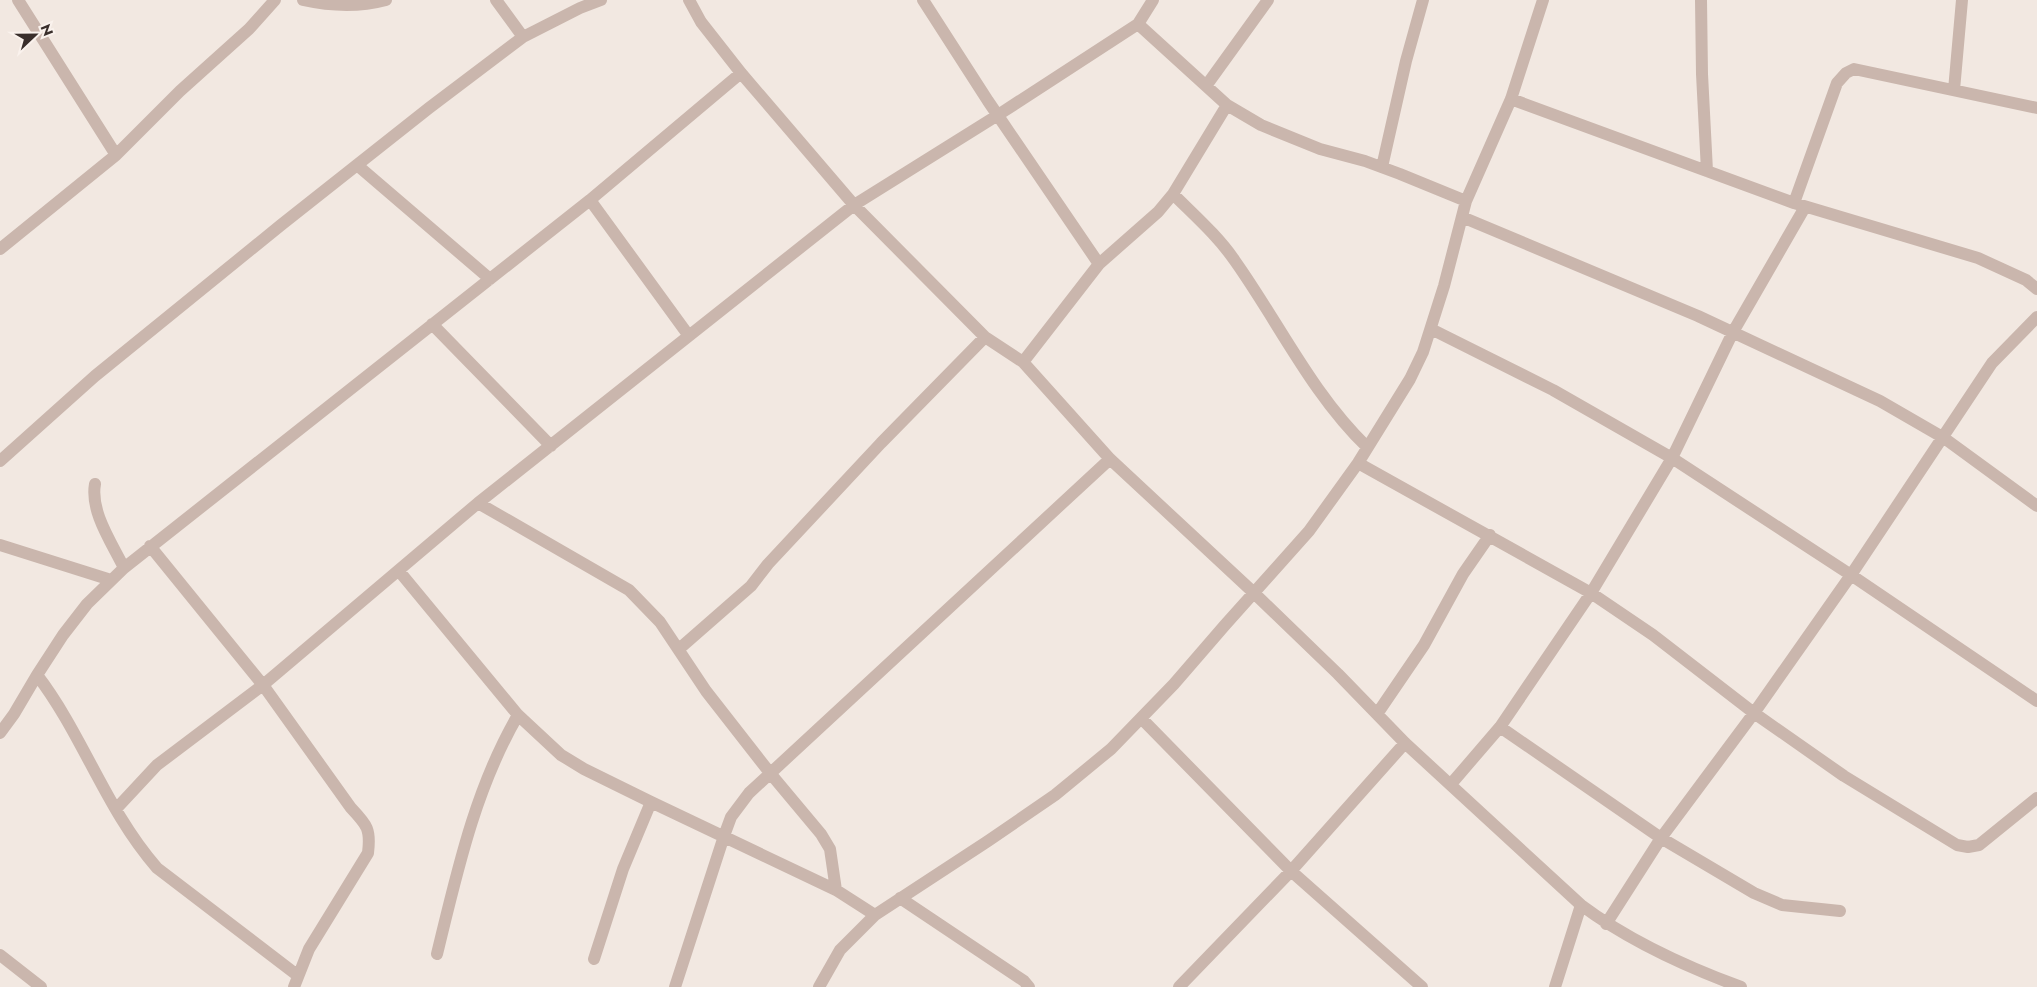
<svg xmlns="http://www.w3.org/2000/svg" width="2037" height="987" viewBox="0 0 2037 987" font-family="Jost,sans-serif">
	<rect width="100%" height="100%" fill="#f2e8e1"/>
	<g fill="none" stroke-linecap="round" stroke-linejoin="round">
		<path stroke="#cab6ad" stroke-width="12" d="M18 0 116 155
			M303 0C330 6 360 7 386 0
			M496 0 523 37
			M689 0 701 22 741 73 854 205 985 337 1023 362 1110 459 1253 592 1338 674 1405 743 1581 905C1629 941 1684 966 1741 987
			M923 0 988 101 1099 264
			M1701 0 1702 74 1707 171
			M1138 24 1227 105 1261 125 1320 149 1365 161 1400 174 1466 201
			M1206 86 1268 0
			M1954 90 1962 0
			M1511 99 1794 203 1978 258 2026 280 2037 289
			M357 165 490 279
			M1382 167 1406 61 1423 0
			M1173 194C1195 216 1218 236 1235 261 1279 323 1312 394 1367 447
			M590 200 689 336
			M1794 203 1837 83 1846 73 1854 69 2037 108
			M1462 217 1698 316 1880 401 1944 438 2037 506
			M0 249 116 155 180 91 249 29 275 0
			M432 324 551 446
			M1431 329 1553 390 1672 458 1851 575 2037 701
			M1023 362 1099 264 1158 212 1173 194 1227 105
			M0 461 95 376 281 225 429 108 523 37 580 8 601 0
			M1358 463 1591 593 1653 635 1754 713 1844 776 1957 845 1968 847 1979 845 2037 798
			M95 484C90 512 112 543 124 568
			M478 503 629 590 660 622 706 691 770 773 821 834 830 849 836 890
			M0 545 111 580
			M150 546 263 685 351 808C367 825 371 829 368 853L309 949 294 987
			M399 571 518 715 561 755 584 769 651 802 836 890 875 915
			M679 649 751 586 768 564 881 443 985 337
			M1377 714 1424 645 1463 574 1490 535
			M1142 719 1291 871 1422 987
			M1500 727 1661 838 1754 893 1782 905 1840 911
			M0 733 14 714 37 675
			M1451 784 1500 727 1591 593 1672 458 1733 332 1805 207
			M116 809 157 765 263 685 478 503 854 205 998 115 1138 24 1153 0
			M900 898 1024 981 1029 987
			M1606 924 1661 838 1754 713 1851 575 1992 363 2037 317
			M437 954C457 872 475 789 518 715
			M0 955 41 987
			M594 959 623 869 651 802
			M297 975 157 868C106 810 83 735 37 675L63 635 87 604 124 568 590 200 741 73
			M675 987 724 836 731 817 749 793 1110 459
			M819 987 840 950 875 915 988 841 1055 795 1111 749 1174 684 1225 625 1309 531 1358 463 1410 379 1423 352 1444 286 1466 201 1511 99 1543 0
			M1179 987 1291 871 1405 743
			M1555 987 1581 905"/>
	</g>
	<g transform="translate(35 35) rotate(68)" stroke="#faf2ed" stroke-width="4" paint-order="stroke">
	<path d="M0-4L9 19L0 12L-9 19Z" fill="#392e2b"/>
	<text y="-8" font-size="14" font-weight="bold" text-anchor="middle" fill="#392e2b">N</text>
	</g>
</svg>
